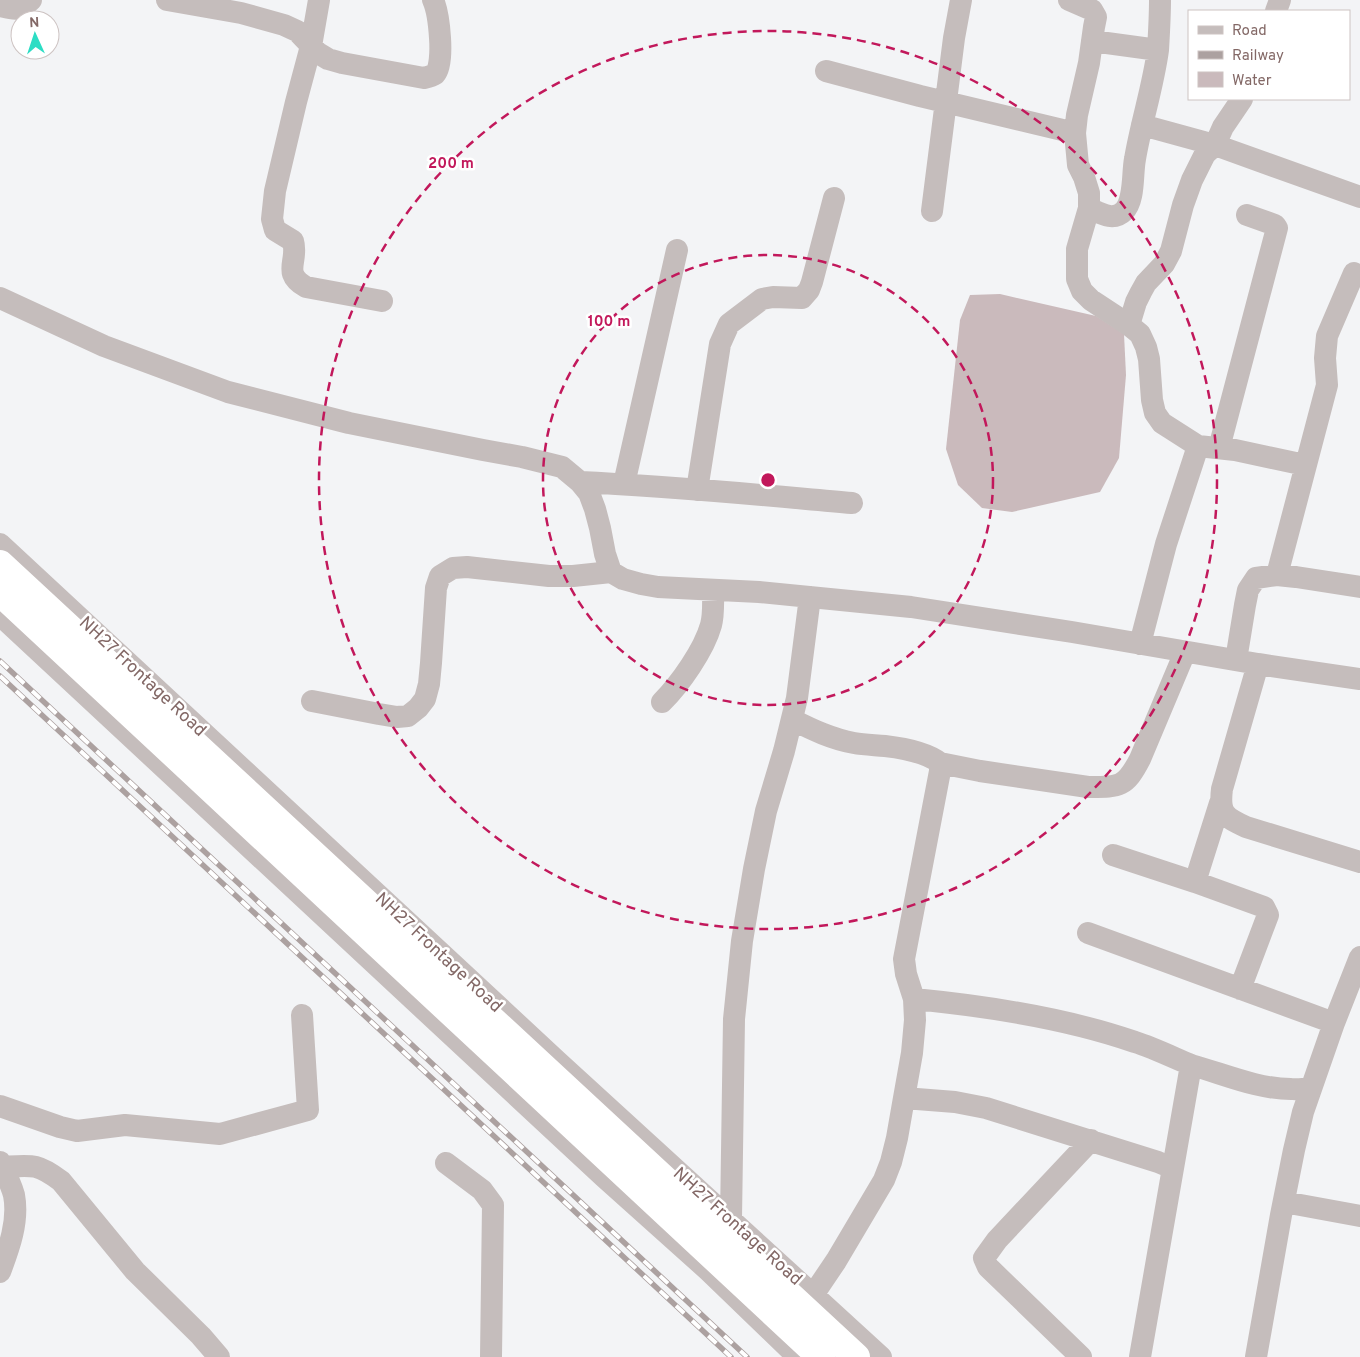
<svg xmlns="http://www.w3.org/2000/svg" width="1360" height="1357" viewBox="0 0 1360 1357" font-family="Overpass,sans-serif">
	<rect width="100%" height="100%" fill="#f3f4f6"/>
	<path fill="#cababc" d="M1000 294 1096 316 1124 334 1126 375 1119 458 1100 492 1012 512 982 508 958 485 946 449 960 320 970 295Z"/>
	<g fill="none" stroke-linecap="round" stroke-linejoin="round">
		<defs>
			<path id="highway" d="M0 564 856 1357
				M0 592 821 1357"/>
		</defs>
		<use href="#highway" stroke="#b9b2b2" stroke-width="30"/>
		<path stroke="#c5bdbc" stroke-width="22" d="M167 0 241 13 284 25 297 31 318 53 328 59 342 63 424 78C428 77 432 76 435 74 445 63 439 13 433 0
			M319 0 311 46 296 102 275 191 272 219 275 230 293 241C299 261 281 273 306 287L382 301
			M1069 0 1092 10 1096 17 1094 27 1089 63 1077 115 1075 133 1078 165 1084 177 1089 193V208L1077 249V279L1082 291 1091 300 1129 325 1140 334 1146 347 1149 359 1152 400 1155 413 1162 423 1198 446 1235 450 1305 465
			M0 6C15 10 20 11 31 0
			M1276 11 1280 0
			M1092 41 1158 50
			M826 71 920 96 1075 133
			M1142 125 1215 145 1360 197
			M1089 208C1100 213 1113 222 1124 211 1135 200 1132 174 1135 159 1141 123 1153 87 1158 50 1159 33 1160 17 1160 0
			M932 211 954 38 961 0
			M0 298 104 346 228 392 349 423 483 450 522 457 562 467 580 482 589 493 595 509 600 528 605 554 611 572 623 579 641 584 658 587 759 592 911 607 1072 632 1258 664 1360 679
			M1129 325 1136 302 1141 292 1146 283 1164 264 1171 251 1183 205 1192 180 1205 154 1215 145 1223 127 1242 99
			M1219 448 1277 228 1275 225 1247 215
			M580 482C671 486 761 495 852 503
			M624 484 677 250
			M697 490 720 344 729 324 762 299 773 297 802 298 809 290 812 282 834 198
			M0 544 557 1061 881 1357
			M1277 575 1327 385 1325 358 1327 336 1354 273
			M0 615 604 1177 709 1271 798 1357
			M1140 644 1166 544 1198 446
			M1236 660 1245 605 1248 590 1256 578 1277 575 1296 577 1360 587
			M1258 664 1222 789C1219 813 1224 817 1246 827L1360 862
			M312 701 379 714 397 717 408 716 418 708 425 699 429 684 431 663 436 588 440 576 453 568 467 567 549 576H573L611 572
			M662 702C680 684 704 650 711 625 714 614 713 602 713 590
			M793 720C813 730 832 739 854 743 864 745 875 745 885 746 902 748 926 752 940 763V771L904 959 906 974 914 999 915 1020 912 1053 904 1098 897 1138 891 1162 884 1180 836 1261 813 1295
			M940 763 980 771 1088 787C1119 787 1125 788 1140 759L1185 652
			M1113 855 1195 882 1264 907 1268 915 1240 989
			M1195 882 1220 803
			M1088 933 1334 1023
			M914 999C986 1006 1066 1018 1135 1042 1154 1048 1172 1057 1191 1065
			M904 1098 955 1102 986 1108 1158 1162 1172 1168
			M0 1106 60 1127 77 1131 125 1125 220 1134 308 1110 302 1015
			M0 1162C5 1172 11 1184 14 1195 19 1221 9 1248 0 1272
			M446 1163 482 1190 493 1205 491 1357
			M3 1167C32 1165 37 1163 61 1181L135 1271 201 1336 219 1357
			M1284 1202 1360 1216
			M731 1218 734 1019 742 941 754 869 766 811 784 751 797 698 810 597
			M1081 1357 988 1267 984 1258 997 1240 1091 1140
			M1140 1357 1191 1065C1224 1074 1257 1089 1291 1089 1297 1090 1304 1089 1311 1088
			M1256 1357 1281 1215 1294 1150 1303 1112 1334 1023 1360 957"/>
		<use href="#highway" stroke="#fff" stroke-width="28"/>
		<defs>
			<path id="rail" d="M0 661 747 1357
				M0 676 731 1357"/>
		</defs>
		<use href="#rail" stroke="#aca1a0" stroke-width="5.5"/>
		<use href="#rail" stroke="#fff" stroke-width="4" stroke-dasharray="11" stroke-linecap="butt"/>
	</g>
	<g fill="none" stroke="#c2185b" stroke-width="2.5" stroke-dasharray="9 6">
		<circle cx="768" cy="480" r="225"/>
		<circle cx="768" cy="480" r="449"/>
	</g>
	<g text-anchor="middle" stroke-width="5" stroke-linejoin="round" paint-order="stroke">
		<g font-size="18" fill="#836866" stroke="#fff">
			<text transform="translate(143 676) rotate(43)" y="6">NH27 Frontage Road</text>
			<text transform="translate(439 952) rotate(43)" y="6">NH27 Frontage Road</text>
			<text transform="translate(738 1226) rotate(42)" y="6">NH27 Frontage Road</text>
		</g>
	</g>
	<circle cx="768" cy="480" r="8" fill="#c2185b" stroke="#fff" stroke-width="2.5"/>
	<g font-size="15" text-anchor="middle" font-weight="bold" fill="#c2185b" stroke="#fff" stroke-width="5" stroke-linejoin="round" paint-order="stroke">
		<text x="451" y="168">200 m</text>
		<text x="609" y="326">100 m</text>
	</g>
	<rect x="1188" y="10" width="162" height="90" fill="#ffffff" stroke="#cdc3c2"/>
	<rect x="1198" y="26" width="25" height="8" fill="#c5bdbc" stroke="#cdc3c2"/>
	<text x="1232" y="35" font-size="15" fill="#836866">Road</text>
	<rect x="1198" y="51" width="25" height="8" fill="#aca1a0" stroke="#cdc3c2"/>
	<text x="1232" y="60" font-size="15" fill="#836866">Railway</text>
	<rect x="1198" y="72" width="25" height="15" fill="#cababc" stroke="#cdc3c2"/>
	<text x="1232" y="85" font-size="15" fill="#836866">Water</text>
	<g transform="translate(35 35) rotate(357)"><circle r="24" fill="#ffffff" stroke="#cdc3c2"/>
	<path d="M0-4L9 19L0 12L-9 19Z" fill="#2cddc4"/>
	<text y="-8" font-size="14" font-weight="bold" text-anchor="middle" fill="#836866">N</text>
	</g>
</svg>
